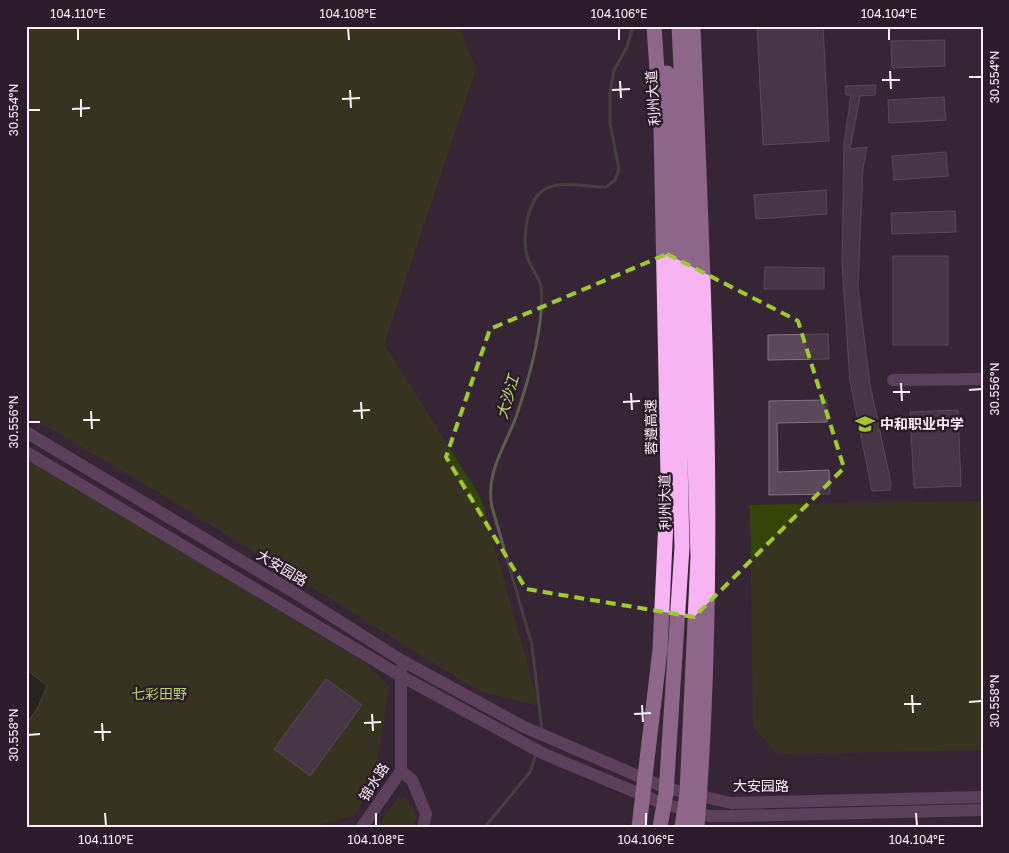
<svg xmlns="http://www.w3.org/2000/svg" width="1009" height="853" viewBox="0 0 1009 853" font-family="'Golos Text','Noto Sans SC',sans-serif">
	<rect width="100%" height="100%" fill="#362635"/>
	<path fill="#35450a" d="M26 26H458L476 69 384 344 481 498 539 706 479 691 161 494 26 414Z
		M26 458 365 663 389 686 374 781 355 815 318 825 297 827H26Z
		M982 501 983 750 778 754 753 727 750 505Z
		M405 797 417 815 413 827H377L398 799Z"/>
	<path fill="#161f02" stroke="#5a5d4c" d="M26 669 47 686 38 707 26 725Z"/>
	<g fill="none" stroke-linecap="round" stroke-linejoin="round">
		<path stroke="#5a5d4c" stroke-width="3" d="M542 731 532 645 492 507C485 473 505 447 516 417 529 379 545 326 541 286 539 277 531 268 528 259 522 242 526 211 537 196 553 176 584 188 606 187L615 180 619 169 610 123V93L614 70 627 47 633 26
			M485 827 530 772 536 754"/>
	</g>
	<path fill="#5b4959" stroke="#847183" d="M757 26H823L829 141 763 145Z
		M945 40V66L892 68 891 41Z
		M876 85 875 95 860 96 850 149 867 147 863 168 858 288 870 385 891 483 890 490 872 491 850 381 842 262 844 143 851 95H846L845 86Z
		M944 97 946 120 889 123 888 100Z
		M946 152 948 176 894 180 892 156Z
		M826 190 827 214 756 219 754 195Z
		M955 211 956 232 892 234 891 213Z
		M893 256H948V345H893Z
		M765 267 824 268V289H764Z
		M828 334 829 359 768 360V335Z
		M827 400V422L777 423 778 472 829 470 830 494 769 495V401Z
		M958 410 961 486 914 488 910 412Z
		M326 679 362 705 310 776 274 749Z"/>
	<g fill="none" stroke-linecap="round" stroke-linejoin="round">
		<path stroke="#8b5e88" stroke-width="12" d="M893 380 983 379
			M26 432 292 591 401 660 524 727 666 788 731 803 983 797
			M26 452 401 676 544 754 664 804 710 816H737L983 810
			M401 771 412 780 426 814 423 827
			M362 827 401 771V669"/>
		<path stroke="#f7b4f2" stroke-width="15" d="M679 26 687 194 698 557 687 793 682 827
			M693 26C704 293 718 560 697 827
			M639 827 660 650 668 477 661 129 654 26
			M660 827 666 793 682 547 673 153 667 73"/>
	</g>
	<path d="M0 0H1009V853H0ZM667 254 798 321 844 468 694 617 526 589 446 457 490 329Z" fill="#362635" fill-opacity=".55" fill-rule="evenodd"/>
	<path fill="none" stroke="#9fca2d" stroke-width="4" stroke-dasharray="10 6" stroke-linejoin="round" d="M667 254 798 321 844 468 694 617 526 589 446 457 490 329Z"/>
	<path fill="none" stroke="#faeff9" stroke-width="2" d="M78 28V40M348 28 349 40M619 28V40M889 28V40M890 71 891 89M969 77H982M882 80H900M620 81 621 98M350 90 351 108M612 90 630 89M81 99V117M342 99 360 98M72 109 90 108M28 110H40M901 383 902 401M969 390 982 389M893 392H910M631 393 632 410M361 402 362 419M623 402 640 401M91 411 92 429M353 411 370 410M83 420H100M28 422H40M912 695 913 713M969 702 982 701M904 704H921M642 705 643 722M372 714 373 731M634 714 651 713M102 723 103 741M364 723 381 722M94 732H111M28 735 40 734M105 813 106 826M376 813V826M646 813V826M916 813 917 826"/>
	<defs>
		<symbol id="school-bare" viewBox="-9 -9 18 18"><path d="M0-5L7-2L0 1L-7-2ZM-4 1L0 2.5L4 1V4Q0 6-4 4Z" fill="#9fca2d" stroke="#2c1c2b" stroke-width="2.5" paint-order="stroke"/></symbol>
	</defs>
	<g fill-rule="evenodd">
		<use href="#school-bare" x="851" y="410" width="28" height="28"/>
	</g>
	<g text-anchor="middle" stroke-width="5" stroke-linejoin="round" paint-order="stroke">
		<g font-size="14" fill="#faeff9" stroke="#2c1c2b">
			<text transform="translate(653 98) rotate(-94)" y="5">利州大道</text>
			<text transform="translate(651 427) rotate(-91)" y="5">蓉遵高速</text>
			<text transform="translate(665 502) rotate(-91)" y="5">利州大道</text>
			<text transform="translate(282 568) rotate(31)" y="5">大安园路</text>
			<text transform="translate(374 782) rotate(-58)" y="5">锦水路</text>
			<text x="761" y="791">大安园路</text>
		</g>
		<g font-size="14" font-weight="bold" fill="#faeff9" stroke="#2c1c2b" text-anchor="start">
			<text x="880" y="429">中和职业中学</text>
		</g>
		<g font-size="14" fill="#b2d95e" stroke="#2c1c2b">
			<text x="159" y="699">七彩田野</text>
		</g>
		<g font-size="15" font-style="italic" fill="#bfe76c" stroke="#2c1c2b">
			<text transform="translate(508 397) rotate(-74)" y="5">大沙江</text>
		</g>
	</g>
	<rect width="1009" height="853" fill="none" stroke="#2c1c2b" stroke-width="55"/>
	<rect x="28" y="28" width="954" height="798" fill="none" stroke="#faeff9" stroke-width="2"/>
	<g font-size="12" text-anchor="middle" fill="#faeff9">
		<text x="78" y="18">104.110°E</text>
		<text x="348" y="18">104.108°E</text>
		<text x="619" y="18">104.106°E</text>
		<text x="889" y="18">104.104°E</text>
		<text transform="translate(995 77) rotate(-90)" y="4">30.554°N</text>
		<text transform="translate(14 110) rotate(-90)" y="4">30.554°N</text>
		<text transform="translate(995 389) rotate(-90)" y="4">30.556°N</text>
		<text transform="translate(14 422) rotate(-90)" y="4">30.556°N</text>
		<text transform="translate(995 701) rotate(-90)" y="4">30.558°N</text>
		<text transform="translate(14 735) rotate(-90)" y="4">30.558°N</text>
		<text x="106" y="844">104.110°E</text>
		<text x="376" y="844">104.108°E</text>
		<text x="646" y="844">104.106°E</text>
		<text x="917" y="844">104.104°E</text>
	</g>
</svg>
